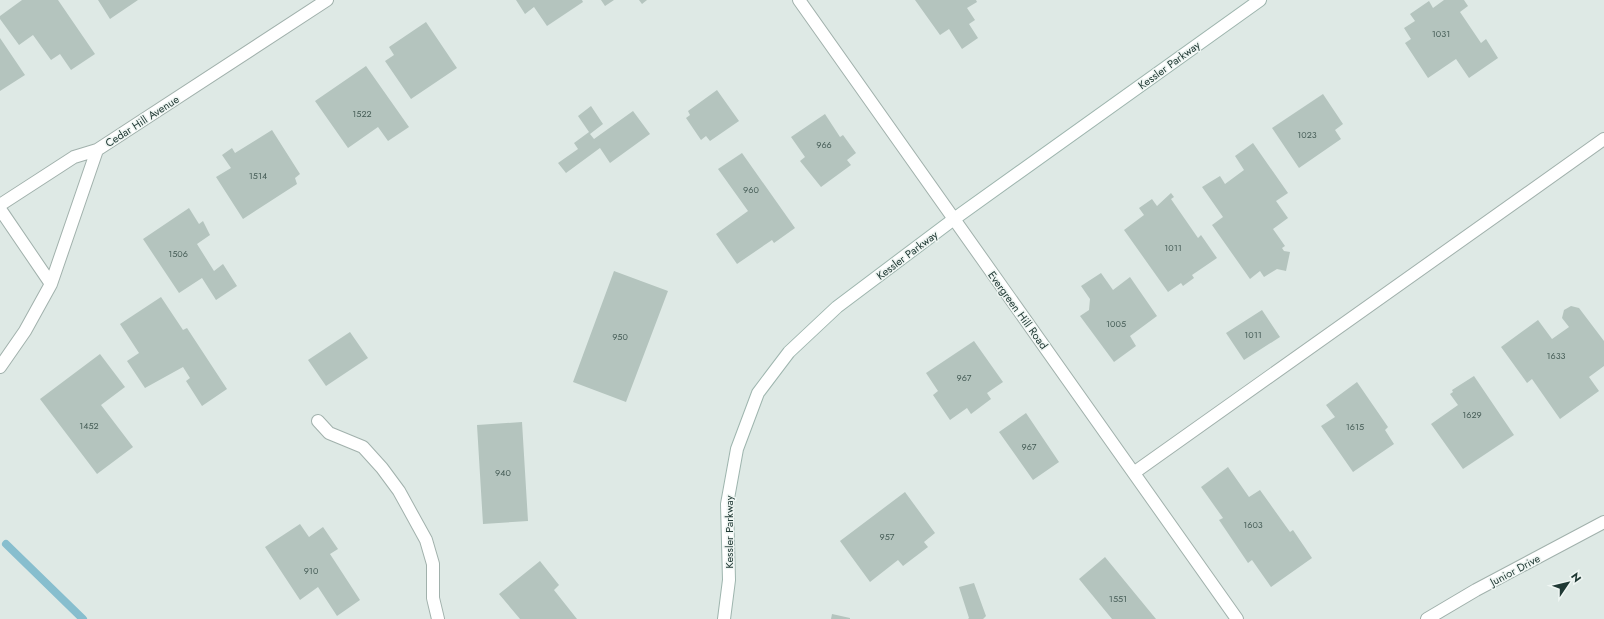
<svg xmlns="http://www.w3.org/2000/svg" width="1604" height="619" viewBox="0 0 1604 619" font-family="Jost,sans-serif">
	<rect width="100%" height="100%" fill="#dee9e5"/>
	<g fill="none" stroke-linecap="round" stroke-linejoin="round">
		<path stroke="#87bece" stroke-width="8" d="M6 544 83 619"/>
	</g>
	<path fill="#b4c4be" d="M22 0H58L95 54 71 70 60 54 51 60 33 35 19 45 0 19V16Z
		M98 0H138L110 19Z
		M516 0H582L583 2 547 26 534 7 525 14Z
		M601 0H614L605 6Z
		M639 0H647L642 4Z
		M915 0H976L977 2 967 8 975 20 969 24 978 38 962 49 949 29 940 35Z
		M1444 0H1464L1468 6 1460 12 1481 43 1486 39 1498 58 1469 78 1456 59 1428 78 1405 43 1411 39 1404 28 1415 21 1410 14 1429 1 1433 8Z
		M426 22 457 68 411 99 385 61 394 55 389 47Z
		M0 38 25 75 0 91Z
		M366 66 409 127 388 141 378 127 348 148 315 101Z
		M717 90 739 121 710 141 706 136 701 140 686 118 690 115 688 111Z
		M1323 94 1343 124 1335 130 1341 139 1299 168 1272 128Z
		M591 106 603 124 590 134 594 139 633 111 650 134 610 163 600 148 566 173 558 163 578 149 574 143 589 132 578 116Z
		M825 114 840 137 843 135 856 153 847 160 851 165 821 187 800 161 805 157 791 137Z
		M272 130 300 174 295 178 297 184 243 219 216 177 231 168 222 155 232 148 235 153Z
		M1253 143 1288 193 1276 201 1288 218 1273 229 1285 246 1282 248 1284 251 1290 252 1286 271 1277 269 1264 277 1260 271 1250 279 1212 225 1223 217 1202 187 1220 176 1225 184 1244 170 1235 156Z
		M742 153 795 228 774 243 772 240 737 264 716 234 748 211 718 169Z
		M1171 193 1174 197 1171 199 1198 238 1201 235 1217 258 1192 275 1194 278 1183 286 1181 283 1168 292 1124 230 1144 215 1139 208 1152 199 1157 206Z
		M189 208 199 224 203 221 210 235 197 244 214 271 223 264 237 286 216 300 202 278 179 293 143 239Z
		M614 271 668 291 626 402 573 382Z
		M1101 273 1113 290 1130 277 1157 316 1130 336 1136 346 1114 362 1080 316 1089 310 1090 299 1081 286Z
		M161 297 183 330 187 328 227 389 202 406 186 381 190 378 183 367 145 388 127 361 139 353 120 324Z
		M1571 306 1579 308 1604 341V366L1589 377 1599 391 1560 419 1532 379 1527 383 1501 347 1538 320 1552 339 1569 327 1562 318 1564 310Z
		M1262 310 1280 337 1244 360 1226 333Z
		M350 332 368 358 326 386 308 360Z
		M974 341 1003 382 987 393 991 399 971 414 967 408 950 420 933 395 938 391 926 373Z
		M100 354 125 387 101 405 133 447 97 474 40 399Z
		M1474 376 1514 435 1463 469 1431 424 1458 405 1450 394 1453 392 1452 390Z
		M1357 382 1388 427 1385 430 1394 444 1353 472 1321 426 1335 417 1326 405Z
		M1026 413 1059 462 1033 480 999 432Z
		M522 422 528 521 483 524 477 425Z
		M1228 467 1249 497 1260 490 1290 532 1293 530 1312 558 1271 587 1252 560 1248 563 1219 520 1223 518 1201 487Z
		M905 492 935 533 924 542 928 547 903 566 898 560 870 582 840 541Z
		M300 524 309 537 323 527 338 549 330 554 360 600 337 616 318 587 300 600 265 547Z
		M1105 557 1156 619H1112L1079 579Z
		M540 561 559 585 554 590 577 619H520L499 594Z
		M974 583 986 616 983 619H968L969 618 959 587Z
		M832 614 850 618V619H831Z"/>
	<g fill="none" stroke-linecap="round" stroke-linejoin="round">
		<defs>
			<path id="lane" d="M318 421 329 433 363 447 382 468 399 491 426 540 433 564V598L438 619
				M1135 472 1604 139"/>
			<path id="street" d="M799 0 1237 619
				M0 205 74 157 97 150
				M0 209 51 284
				M0 367 25 331 51 284 97 150 327 0
				M1427 619 1476 590 1604 522"/>
			<path id="secondary" d="M724 619 729 580 727 504 737 449 758 393 789 352 837 307 954 219 1260 0"/>
		</defs>
		<use href="#lane" stroke="#a1b1ac" stroke-width="14"/>
		<use href="#street" stroke="#a1b1ac" stroke-width="14"/>
		<use href="#secondary" stroke="#9eb5ae" stroke-width="14"/>
		<use href="#lane" stroke="#fff" stroke-width="12"/>
		<use href="#street" stroke="#fff" stroke-width="12"/>
		<use href="#secondary" stroke="#fff" stroke-width="12"/>
	</g>
	<g text-anchor="middle" stroke-width="3" stroke-linejoin="round" paint-order="stroke">
		<g font-size="9" fill="#455c56">
			<text x="1441" y="37">1031</text>
			<text x="362" y="117">1522</text>
			<text x="1307" y="138">1023</text>
			<text x="824" y="148">966</text>
			<text x="258" y="179">1514</text>
			<text x="751" y="193">960</text>
			<text x="1173" y="251">1011</text>
			<text x="178" y="257">1506</text>
			<text x="1116" y="327">1005</text>
			<text x="1253" y="338">1011</text>
			<text x="620" y="340">950</text>
			<text x="1556" y="359">1633</text>
			<text x="964" y="381">967</text>
			<text x="1472" y="418">1629</text>
			<text x="89" y="429">1452</text>
			<text x="1355" y="430">1615</text>
			<text x="1029" y="450">967</text>
			<text x="503" y="476">940</text>
			<text x="1253" y="528">1603</text>
			<text x="887" y="540">957</text>
			<text x="311" y="574">910</text>
			<text x="1118" y="602">1551</text>
		</g>
		<g font-size="11" fill="#203934" stroke="#eff6f3">
			<text transform="translate(1169 65) rotate(-36)" y="4">Kessler Parkway</text>
			<text transform="translate(142 121) rotate(-33)" y="4">Cedar Hill Avenue</text>
			<text transform="translate(907 255) rotate(-37)" y="4">Kessler Parkway</text>
			<text transform="translate(1018 310) rotate(54)" y="4">Evergreen Hill Road</text>
			<text transform="translate(729 532) rotate(-90)" y="4">Kessler Parkway</text>
			<text transform="translate(1515 570) rotate(-28)" y="4">Junior Drive</text>
		</g>
	</g>
	<g transform="translate(1568 583) rotate(55)" stroke="#eff6f3" stroke-width="3" paint-order="stroke">
	<path d="M0-3L7 15L0 10L-7 15Z" fill="#203934"/>
	<text y="-6" font-size="11" font-weight="bold" text-anchor="middle" fill="#203934">N</text>
	</g>
</svg>
